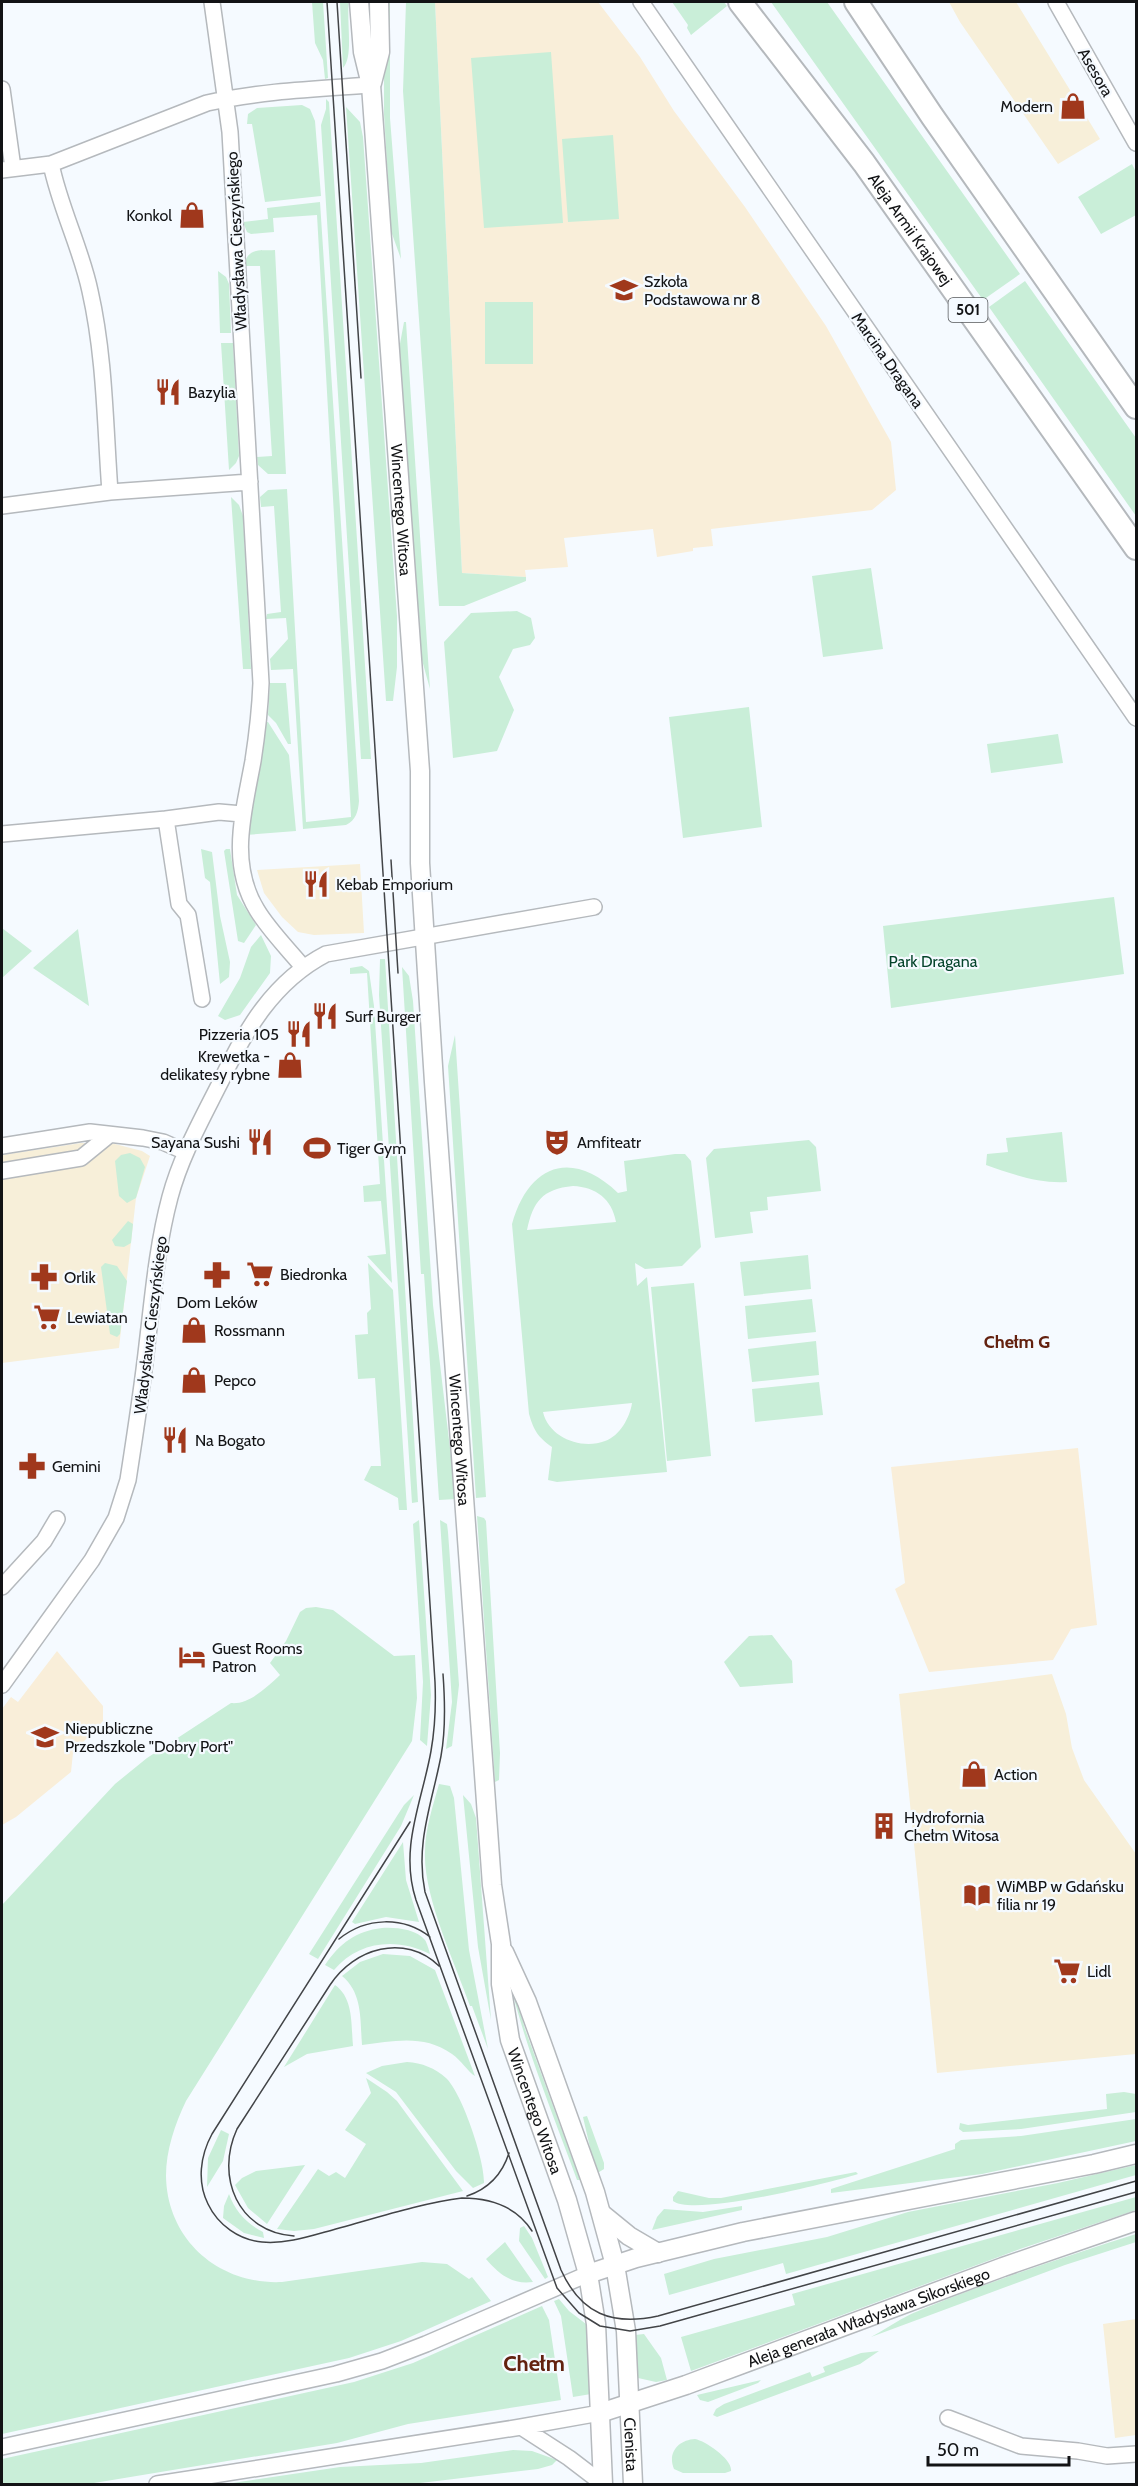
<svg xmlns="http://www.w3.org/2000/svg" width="1138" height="2486" viewBox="0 0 1138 2486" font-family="Cabin,sans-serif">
	<rect width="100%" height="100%" fill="#f5faff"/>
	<path fill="#f7efd9" d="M949 2H1016L1100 139 1058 164 960 22Z
		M360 864 364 933 314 935 298 932 282 917 264 893 257 870Z
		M81 1143 115 1144 142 1151 150 1156 136 1198 119 1348 2 1363V1155Z
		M1052 1674 1066 1714 1072 1748 1084 1780 1136 1854V2054L937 2073 899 1694Z
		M1136 2319V2435L1115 2438 1103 2324Z"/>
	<path fill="#f9eed9" d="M435 2H598L640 57 674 111 745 207 826 326 891 442 896 490 872 510 711 529 713 546 693 548V551L657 557 653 529 564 538 568 567 525 570 526 577 462 573Z
		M1078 1448 1097 1625 1071 1629 1053 1660 929 1672 895 1589 905 1583 891 1467Z
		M57 1651 103 1706V1721L73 1753 71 1772 16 1817 2 1825V1709L11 1697 18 1702Z"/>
	<path fill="#c9eed8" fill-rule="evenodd" d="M312 2H323L328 78 325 79 323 60 315 43Z
		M340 2H349C346 19 354 57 343 68Z
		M384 2H390V118L401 259 391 231 384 114Z
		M406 2H435L462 573 526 577V581L464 606H439L403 91Z
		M672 2H724L727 6 691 35 687 28 688 25Z
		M771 2H827L1020 274 983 300Z
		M551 52 563 223 484 228 471 58Z
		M326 99 329 102 371 759H361L321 125 326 109Z
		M302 105 310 109 315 121 321 196 265 202 252 124H247L248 114 257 108Z
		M346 107 360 122 363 137 397 616V667L393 701H386Z
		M613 135 619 219 568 222 562 139Z
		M1132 164 1136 172V215L1101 234 1078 197Z
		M320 202 359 801C358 812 356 820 346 825L303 829 293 669 271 670 270 659 288 639 286 618 266 619 267 614 281 612 274 506 261 507 260 497 268 490 287 489 306 822 351 817 317 215 273 218 274 232 251 234 247 232 243 222 268 219 267 208Z
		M275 250 286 474H268L258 465 257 457 272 456 260 266H244C248 247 258 251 275 250Z
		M218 271 226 277 229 284 231 333H220Z
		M1025 281 1136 438V516L989 307Z
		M485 302H533V364H485Z
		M404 322H406L430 689 422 660 399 349Z
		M221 343H233L239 456 236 463 229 470Z
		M231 497 239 505 243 516 251 669H243Z
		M871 568 883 649 823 657 812 576Z
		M517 611 531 618 535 638 530 645 513 649 499 677 514 710 497 751 453 758 444 642 471 613Z
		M270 683H286L291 744H288L276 723 268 715Z
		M749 707 762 827 683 838 669 717Z
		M266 722H268L289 755 296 831 246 835 261 764Z
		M1058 734 1063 763 991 773 987 744Z
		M201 849 212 852 220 916 230 962 229 977 220 984 210 882 205 878Z
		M226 849H230L237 895 256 925 244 943 238 941 224 851Z
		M1114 897 1124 974 891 1008 883 926Z
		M2 928 32 951 2 978Z
		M78 929 89 1006 33 968Z
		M261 935 271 956 270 973 240 1015 225 1020 218 1016 240 978 251 947Z
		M380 959H385L418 1502 412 1503 379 995Z
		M362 966 369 971 374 1006 392 1283 367 1256 386 1254 381 1201 364 1202 363 1186 380 1184 367 973 350 974V968Z
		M402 967 409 976 413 1001 433 1305 456 1499 439 1500 424 1274H421Z
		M455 1035 486 1497 476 1498 448 1066Z
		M1062 1132 1067 1182C1040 1184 1011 1174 986 1165L987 1154 1008 1152 1006 1138Z
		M809 1140 816 1147 821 1191 767 1197 768 1210 750 1212 753 1233 715 1238 706 1158 714 1149Z
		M130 1153 140 1158 145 1167 136 1198 127 1203 119 1196 115 1161 121 1155Z
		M675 1154H685L691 1161 701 1247 682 1266 645 1269 635 1263 637 1286 647 1277 667 1472 557 1482 548 1480 552 1447C538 1437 534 1431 529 1414L512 1224C529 1164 572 1149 618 1193L627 1191 624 1161ZM573 1186C596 1187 612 1199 616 1222L527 1230C533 1202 542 1189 573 1186ZM632 1403C630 1417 620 1436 605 1441 582 1450 549 1438 543 1412Z
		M128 1221 133 1224 131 1243 124 1247 115 1246 112 1240Z
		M808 1255 811 1289 744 1296 740 1262Z
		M105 1263 117 1266 127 1281 120 1334 117 1337 110 1334 101 1267Z
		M368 1263 393 1290 407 1510H399L398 1498 364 1480 371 1466H381L375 1378 358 1379 355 1335 368 1334 367 1313 371 1309Z
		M694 1283 711 1456 667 1461 651 1287Z
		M812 1299 816 1332 748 1339 745 1306Z
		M816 1341 819 1375 752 1382 748 1349Z
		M819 1382 823 1415 755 1422 752 1389Z
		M477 1516 484 1518 486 1521 500 1753 499 1780 495 1782Z
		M419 1520 431 1695 427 1746 420 1740 423 1682 413 1524Z
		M440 1520 447 1524 448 1532 459 1685 452 1746 446 1749 452 1702Z
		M316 1607 333 1610 394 1656 415 1655 417 1698 412 1741 186 2101C175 2124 166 2150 166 2176 167 2240 219 2285 282 2282L422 2262 447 2264 469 2279 472 2277 491 2301 401 2341 349 2358 2 2434V1905L115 1784 147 1758 231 1703C249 1705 267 1687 280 1675L270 1663 286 1641 300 1612 306 1608Z
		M772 1635 792 1661 793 1683 740 1687 724 1662 749 1636Z
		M439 1784 450 1786 454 1798 469 1950 488 2049 472 2006H470C455 1963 423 1896 425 1852 425 1829 433 1806 439 1784Z
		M414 1795 401 1826 318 1959 309 1954 404 1805Z
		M463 1795 471 1804 476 1818 491 2020 478 1947Z
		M403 1842 406 1880 419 1922 386 1917 355 1924 352 1922Z
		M382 1928C395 1927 416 1929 425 1940 427 1943 429 1950 430 1954 397 1937 358 1941 334 1970L325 1965C340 1943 356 1931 382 1928Z
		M383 1954 410 1956 435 1970 475 2076C468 2072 461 2060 452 2054 424 2034 394 2041 362 2045 360 2021 363 1993 342 1976L360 1962Z
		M504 1955 525 2029 580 2180H577C550 2106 519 2033 504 1955Z
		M335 1985C354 1998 351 2026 353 2046L307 2054 284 2067Z
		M407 2062C422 2063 435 2068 446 2078 462 2093 485 2161 484 2183L473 2188 456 2171 396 2092 366 2073 382 2066Z
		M366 2078 387 2092 397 2101 463 2191 314 2229 294 2231 277 2229 318 2169 329 2176 336 2172 345 2178 366 2144 345 2130 371 2093Z
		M1124 2092 1136 2094V2112L1021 2129 963 2132 959 2129 960 2123 968 2125 1107 2109 1106 2094Z
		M587 2116 604 2163V2169L596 2174 583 2117Z
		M1136 2119V2141L982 2174 831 2193V2189L955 2149V2144L961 2140 1021 2136Z
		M221 2130 229 2134 223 2161 207 2187 208 2158Z
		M307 2162 267 2224 248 2208 235 2185 242 2178 256 2171 305 2165Z
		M1136 2165V2175L786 2274 783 2263 669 2295 664 2274 714 2259 827 2237 908 2212 1058 2183Z
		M856 2172 858 2174C829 2183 694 2217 673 2201V2197L678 2191 709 2198H721Z
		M229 2194C235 2211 247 2224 263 2232L264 2238 244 2233 223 2218 224 2206Z
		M1136 2197V2210L1020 2249 691 2371 681 2337 795 2305 792 2294Z
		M742 2206V2210L652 2230 657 2217 664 2209 703 2212Z
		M524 2226 532 2238 548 2277 545 2279 519 2241 520 2228Z
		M1136 2234V2242L1065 2265 871 2337C884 2330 897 2321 911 2314 984 2283 1061 2258 1136 2234Z
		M505 2242 533 2282C512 2285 499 2274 486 2259Z
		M559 2299 569 2311 586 2324 591 2394 573 2397 561 2316 554 2301Z
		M542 2306 549 2320 561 2400 408 2424 337 2443 88 2484H2V2459L354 2382 413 2363Z
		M644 2334 661 2358 667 2380 656 2382 638 2378 635 2335Z
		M879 2351 860 2364 717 2417 713 2415 716 2409 724 2404 810 2372 812 2377 825 2372 823 2367 861 2353Z
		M761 2380 758 2383 708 2402 700 2400 697 2395Z
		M695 2439C706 2441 733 2460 731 2471L725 2473H683L674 2469C667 2452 679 2440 695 2439Z
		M513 2450 532 2451 557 2460 552 2465 538 2469 412 2484H226L340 2467 421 2463Z"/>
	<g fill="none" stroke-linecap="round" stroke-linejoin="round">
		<defs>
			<path id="minor" d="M212 2 230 132 261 683C260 709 257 735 253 761 244 811 228 863 257 910 269 930 288 949 303 967
				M641 2 1136 718
				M1056 2 1136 143
				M2 89 13 168
				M51 164C60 208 81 248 90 291 105 357 105 425 110 492
				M2 170 51 164 207 103C261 91 316 89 371 85
				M2 506 110 492 250 482
				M2 834 166 819
				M202 999 188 915 179 904 166 819 219 812 242 814
				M2 1146 90 1132 143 1138 163 1142 186 1152
				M2 1171 81 1158 108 1136
				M2 1587 44 1541 57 1519
				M2 1685 92 1560 116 1518 128 1480C135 1435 142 1390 147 1345 153 1295 157 1246 170 1197 181 1156 202 1119 221 1081 245 1030 274 981 326 954L594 907
				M948 2418 1021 2446 1078 2451 1107 2456 1136 2454
				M521 2427 569 2458 603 2484
				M2 2447 336 2374 382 2361 426 2344 588 2274
				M157 2484 521 2427 600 2413"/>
			<g id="tertiary">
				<path id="s1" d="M359 2 363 52 371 85 420 771V863L434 1082 492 1885 501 1944V1984L510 2040 567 2200 588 2274 596 2324 603 2484"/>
				<path d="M372 83 380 52 379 2"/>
				<path id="s2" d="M504 1952 527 2002 595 2192 615 2265 626 2331 633 2484"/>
				<path d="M602 2214 629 2236 658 2253"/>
				<path d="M588 2274 636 2258 743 2232 1094 2164 1136 2154"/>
				<path id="s3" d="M600 2413 686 2385 1003 2267 1136 2221"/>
			</g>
			<g id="primary">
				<path id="s4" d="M740 2 864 163 1136 548"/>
				<path d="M856 2 932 116 1136 407"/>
			</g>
		</defs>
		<use href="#minor" stroke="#b5b9bd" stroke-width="18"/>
		<use href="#tertiary" stroke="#b5b9bd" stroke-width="21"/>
		<use href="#primary" stroke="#b5b9bd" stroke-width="26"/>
		<use href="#minor" stroke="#fff" stroke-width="15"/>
		<use href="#tertiary" stroke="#fff" stroke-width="18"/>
		<use href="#primary" stroke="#fff" stroke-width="22"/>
		<path stroke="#424447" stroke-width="1.5" d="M327 2 435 1682C436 1705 435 1728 431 1751 422 1802 399 1848 416 1900L557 2288 579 2313 600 2326 630 2331 660 2326 1136 2192
			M337 2 361 378
			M391 860 398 973
			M443 1674C445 1701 446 1729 441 1756 432 1803 415 1844 425 1892L561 2270C581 2314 612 2326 658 2316L1136 2181
			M410 1822 212 2134C200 2156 197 2182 208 2204 218 2225 239 2240 262 2242 283 2244 304 2238 325 2232 367 2221 420 2203 462 2198 490 2198 516 2206 532 2231
			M339 1939C366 1917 403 1916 430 1937
			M467 2196C488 2189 502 2175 509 2153
			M294 2236C238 2232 215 2177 237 2129L330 1985C354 1948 405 1933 439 1966"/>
	</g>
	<defs>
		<symbol id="shop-bare" viewBox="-9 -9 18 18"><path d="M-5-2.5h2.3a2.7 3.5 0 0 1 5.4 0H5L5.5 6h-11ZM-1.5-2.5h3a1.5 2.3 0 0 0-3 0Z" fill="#a0381c" stroke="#f5faff" stroke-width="2.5" paint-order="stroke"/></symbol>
		<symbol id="school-bare" viewBox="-9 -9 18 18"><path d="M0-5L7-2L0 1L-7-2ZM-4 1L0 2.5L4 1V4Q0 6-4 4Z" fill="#a0381c" stroke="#f5faff" stroke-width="2.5" paint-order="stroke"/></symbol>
		<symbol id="restaurant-bare" viewBox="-9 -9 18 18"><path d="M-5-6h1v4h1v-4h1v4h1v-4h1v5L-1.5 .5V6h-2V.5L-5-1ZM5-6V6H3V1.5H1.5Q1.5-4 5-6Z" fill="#a0381c" stroke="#f5faff" stroke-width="2.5" paint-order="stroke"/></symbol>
		<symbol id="theatre-bare" viewBox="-9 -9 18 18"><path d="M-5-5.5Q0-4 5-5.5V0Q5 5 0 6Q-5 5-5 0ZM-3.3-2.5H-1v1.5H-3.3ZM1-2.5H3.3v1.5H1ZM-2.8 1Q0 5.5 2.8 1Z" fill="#a0381c" stroke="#f5faff" stroke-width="2.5" paint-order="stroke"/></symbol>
		<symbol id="stadium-bare" viewBox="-9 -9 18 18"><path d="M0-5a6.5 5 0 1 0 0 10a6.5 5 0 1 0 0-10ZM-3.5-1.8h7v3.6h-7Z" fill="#a0381c" stroke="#f5faff" stroke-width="2.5" paint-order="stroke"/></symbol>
		<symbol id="supermarket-bare" viewBox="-9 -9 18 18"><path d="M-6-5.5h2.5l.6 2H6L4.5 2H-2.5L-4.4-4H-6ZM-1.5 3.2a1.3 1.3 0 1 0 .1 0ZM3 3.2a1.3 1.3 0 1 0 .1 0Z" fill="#a0381c" stroke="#f5faff" stroke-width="2.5" paint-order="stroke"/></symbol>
		<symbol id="pharmacy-bare" viewBox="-9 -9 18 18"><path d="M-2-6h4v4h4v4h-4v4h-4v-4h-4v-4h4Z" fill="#a0381c" stroke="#f5faff" stroke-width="2.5" paint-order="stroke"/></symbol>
		<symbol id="hotel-bare" viewBox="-9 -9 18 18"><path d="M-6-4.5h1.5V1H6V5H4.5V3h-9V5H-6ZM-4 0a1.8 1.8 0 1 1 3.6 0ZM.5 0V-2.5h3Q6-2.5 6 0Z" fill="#a0381c" stroke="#f5faff" stroke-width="2.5" paint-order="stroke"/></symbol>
		<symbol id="building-bare" viewBox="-9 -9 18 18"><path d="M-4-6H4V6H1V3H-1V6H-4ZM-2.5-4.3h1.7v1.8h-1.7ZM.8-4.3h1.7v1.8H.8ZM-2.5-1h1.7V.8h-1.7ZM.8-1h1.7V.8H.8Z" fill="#a0381c" stroke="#f5faff" stroke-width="2.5" paint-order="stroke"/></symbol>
		<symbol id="library-bare" viewBox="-9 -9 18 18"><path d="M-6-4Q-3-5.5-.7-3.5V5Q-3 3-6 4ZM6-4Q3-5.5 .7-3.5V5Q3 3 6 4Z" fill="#a0381c" stroke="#f5faff" stroke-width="2.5" paint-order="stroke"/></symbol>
	</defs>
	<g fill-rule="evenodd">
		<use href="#shop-bare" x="1054" y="87" width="38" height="38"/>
		<use href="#shop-bare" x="173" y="196" width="38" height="38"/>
		<use href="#school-bare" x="605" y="271" width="38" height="38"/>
		<use href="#restaurant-bare" x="149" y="373" width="38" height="38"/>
		<use href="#restaurant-bare" x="297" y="865" width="38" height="38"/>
		<use href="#restaurant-bare" x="306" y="997" width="38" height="38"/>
		<use href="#restaurant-bare" x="280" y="1015" width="38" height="38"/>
		<use href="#shop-bare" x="271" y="1046" width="38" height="38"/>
		<use href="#restaurant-bare" x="241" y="1123" width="38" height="38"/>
		<use href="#theatre-bare" x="538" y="1123" width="38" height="38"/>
		<use href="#stadium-bare" x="298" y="1129" width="38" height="38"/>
		<use href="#supermarket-bare" x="241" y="1255" width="38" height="38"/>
		<use href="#pharmacy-bare" x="198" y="1256" width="38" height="38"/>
		<use href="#pharmacy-bare" x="25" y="1258" width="38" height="38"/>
		<use href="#supermarket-bare" x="28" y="1298" width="38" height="38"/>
		<use href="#shop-bare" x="175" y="1311" width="38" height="38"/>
		<use href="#shop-bare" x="175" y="1361" width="38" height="38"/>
		<use href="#restaurant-bare" x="156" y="1421" width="38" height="38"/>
		<use href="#pharmacy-bare" x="13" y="1447" width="38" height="38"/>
		<use href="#hotel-bare" x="173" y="1638" width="38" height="38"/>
		<use href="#school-bare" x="26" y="1718" width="38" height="38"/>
		<use href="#shop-bare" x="955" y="1755" width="38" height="38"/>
		<use href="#building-bare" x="865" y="1807" width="38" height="38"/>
		<use href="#library-bare" x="958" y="1876" width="38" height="38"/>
		<use href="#supermarket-bare" x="1048" y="1952" width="38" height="38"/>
	</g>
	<g text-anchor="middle" stroke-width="4.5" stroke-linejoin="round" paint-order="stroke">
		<rect fill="#f5faff" stroke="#56585b" stroke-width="1.5" x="948.5" y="298" width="39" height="24" rx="4.5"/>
		<g font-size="15" font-weight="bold" fill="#121315">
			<text x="968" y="315">501</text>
		</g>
		<g font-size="16" fill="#121315" stroke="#f5faff">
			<text transform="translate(1096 72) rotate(60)" y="6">Asesora</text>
			<text dy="6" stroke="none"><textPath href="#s4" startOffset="284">Aleja Armii Krajowej</textPath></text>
			<text transform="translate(236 241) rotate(-93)" y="6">Władysława Cieszyńskiego</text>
			<text transform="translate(888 360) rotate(55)" y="6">Marcina Dragana</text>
			<text dy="6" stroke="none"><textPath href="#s1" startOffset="510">Wincentego Witosa</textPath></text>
			<text transform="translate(150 1325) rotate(-83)" y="6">Władysława Cieszyńskiego</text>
			<text dy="6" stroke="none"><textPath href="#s1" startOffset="1442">Wincentego Witosa</textPath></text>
			<text dy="6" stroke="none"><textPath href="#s1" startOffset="2120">Wincentego Witosa</textPath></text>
			<text dy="6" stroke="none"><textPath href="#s3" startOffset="285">Aleja generała Władysława Sikorskiego</textPath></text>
			<text dy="6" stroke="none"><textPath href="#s2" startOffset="513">Cienista</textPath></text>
		</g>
		<g font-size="16" fill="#121315" stroke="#f5faff" text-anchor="start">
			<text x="1053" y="112" text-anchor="end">Modern</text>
			<text x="172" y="221" text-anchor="end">Konkol</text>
			<text x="644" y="287">Szkoła<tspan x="644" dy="18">Podstawowa nr 8</tspan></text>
			<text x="188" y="398">Bazylia</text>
			<text x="336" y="890">Kebab Emporium</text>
			<text x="345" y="1022">Surf Burger</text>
			<text x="279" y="1040" text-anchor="end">Pizzeria 105</text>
			<text x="270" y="1062" text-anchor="end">Krewetka -<tspan x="270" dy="18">delikatesy rybne</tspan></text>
			<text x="240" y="1148" text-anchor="end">Sayana Sushi</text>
			<text x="577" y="1148">Amfiteatr</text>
			<text x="337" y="1154">Tiger Gym</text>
			<text x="280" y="1280">Biedronka</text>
			<text x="64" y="1283">Orlik</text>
			<text x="217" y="1308" text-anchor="middle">Dom Leków</text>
			<text x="67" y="1323">Lewiatan</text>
			<text x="214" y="1336">Rossmann</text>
			<text x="214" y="1386">Pepco</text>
			<text x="195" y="1446">Na Bogato</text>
			<text x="52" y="1472">Gemini</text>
			<text x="212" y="1654">Guest Rooms<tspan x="212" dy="18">Patron</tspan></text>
			<text x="65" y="1734">Niepubliczne<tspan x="65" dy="18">Przedszkole "Dobry Port"</tspan></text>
			<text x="994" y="1780">Action</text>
			<text x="904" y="1823">Hydrofornia<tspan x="904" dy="18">Chełm Witosa</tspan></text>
			<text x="997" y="1892">WiMBP w Gdańsku<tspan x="997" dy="18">filia nr 19</tspan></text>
			<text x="1087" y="1977">Lidl</text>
		</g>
		<g font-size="16" fill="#05442b" stroke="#f5faff">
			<text x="933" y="967">Park Dragana</text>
		</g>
		<g font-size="18" font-weight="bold" fill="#63210f" stroke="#f5faff">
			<text x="1017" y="1348">Chełm G</text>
		</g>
		<g font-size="22" font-weight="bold" fill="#63210f" stroke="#f5faff">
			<text x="534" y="2371">Chełm</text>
		</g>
	</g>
	<rect width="1138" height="2486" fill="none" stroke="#121315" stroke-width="6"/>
	<path d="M928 2456v9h141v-9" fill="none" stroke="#121315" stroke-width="3"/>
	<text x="937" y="2456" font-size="18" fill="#121315" stroke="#f5faff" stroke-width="4.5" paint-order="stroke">50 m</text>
</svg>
